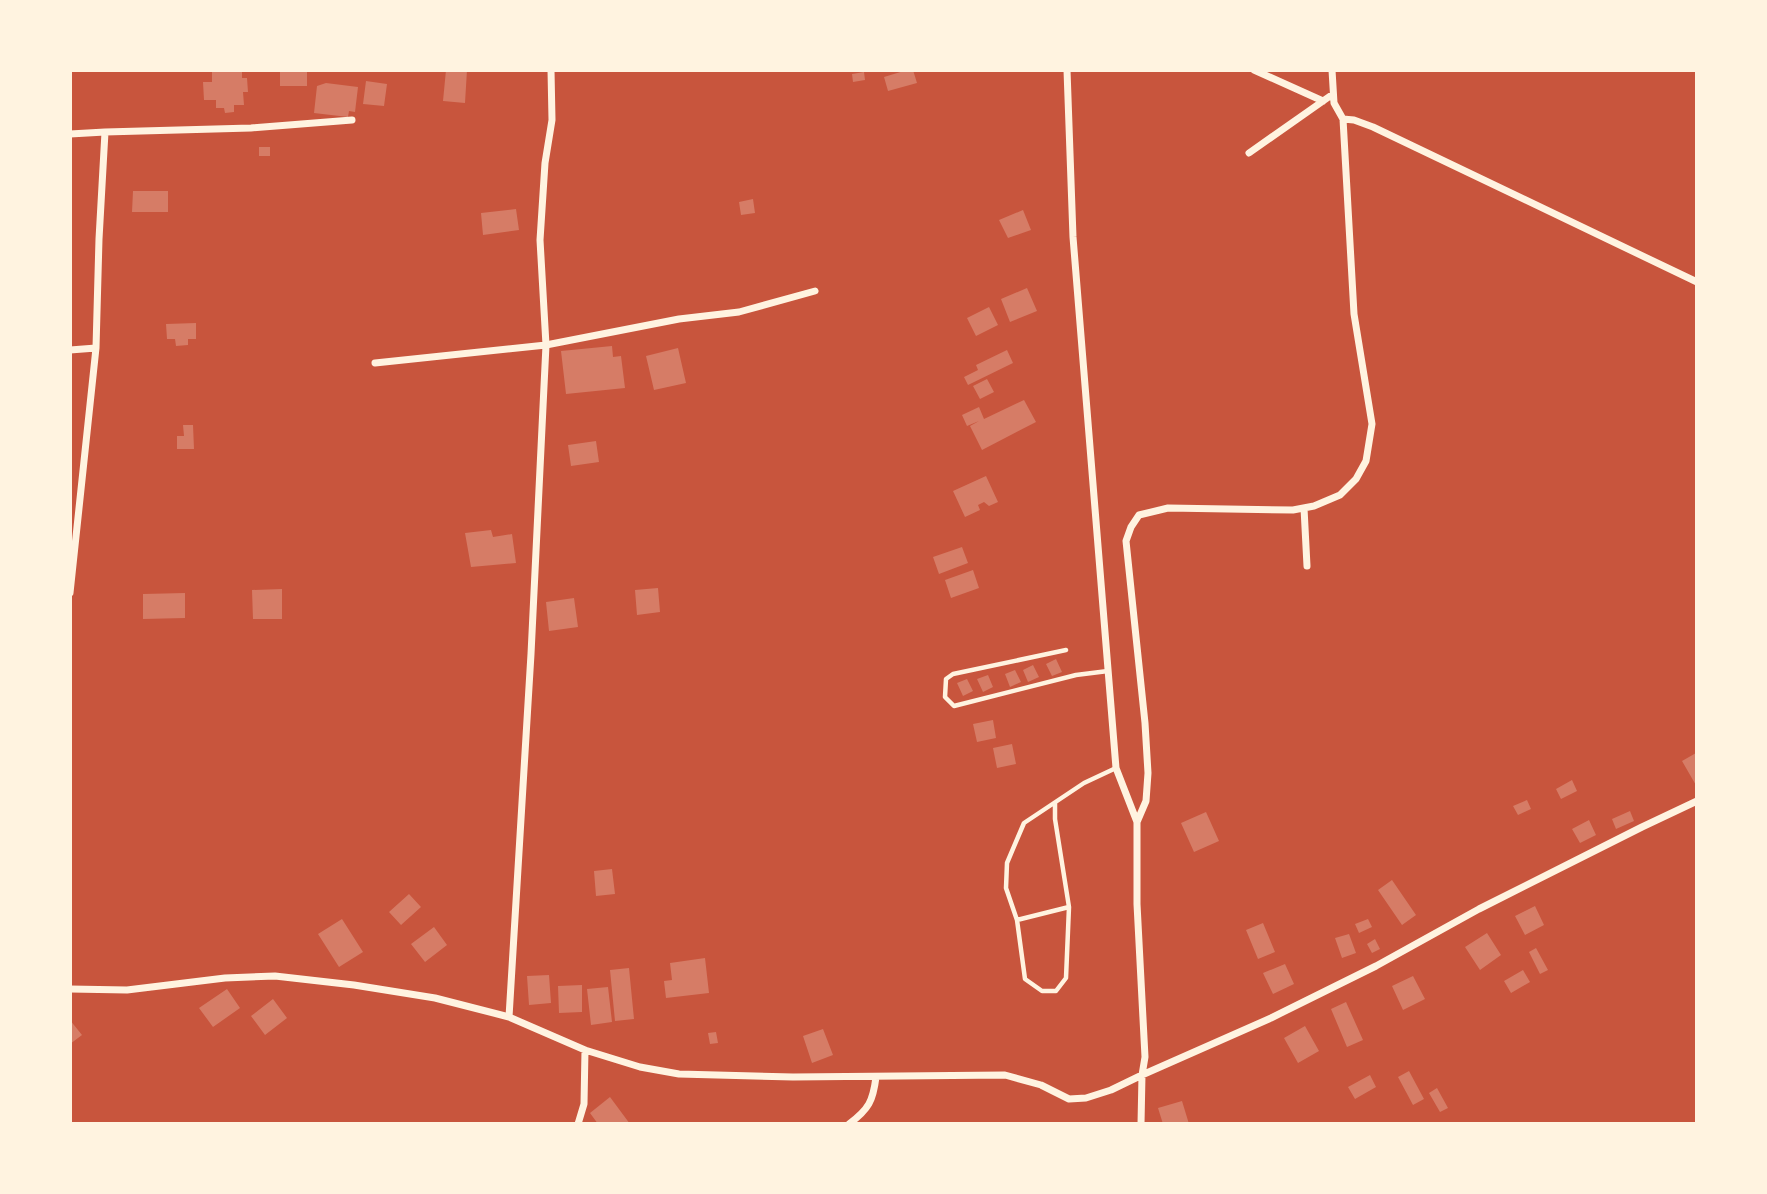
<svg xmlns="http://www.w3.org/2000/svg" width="1767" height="1194" viewBox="0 0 1767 1194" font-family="'DM Sans',sans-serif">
	<rect width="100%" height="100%" fill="#c8553d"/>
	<path fill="#d67c66" d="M212 70H242V78H247L248 92H243L244 105H234V112L225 113 224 108H216V100H204L203 82H212Z
		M280 70H307V86H280Z
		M446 70H467L465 103 443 101Z
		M907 70H913L917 83 888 91 884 77Z
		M864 72 865 80 853 82 852 74Z
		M366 81 387 84 384 106 363 104Z
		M326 83 358 87 355 112 349 111 348 117 314 113 317 86Z
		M259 147H270V156H259Z
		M133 191H168V212H132Z
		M753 199 755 213 741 215 739 202Z
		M516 209 519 230 483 235 481 213Z
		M1023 210 1031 230 1008 238 999 220Z
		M1027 288 1037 311 1010 322 1001 299Z
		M989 307 998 325 976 336 967 318Z
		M196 323V339H188V345L176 346 175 339H167L166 324Z
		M612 346 613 357 621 356 625 388 566 394 561 351Z
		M678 348 686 383 654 390 646 356Z
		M1007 350 1013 363 968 385 964 377 978 370 976 365Z
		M987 379 994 392 980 399 973 386Z
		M1024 400 1036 422 982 450 970 426 979 421 967 426 962 415 979 407 984 419Z
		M183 425H193L194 449H177V436H184Z
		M596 441 599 462 571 466 568 445Z
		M986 476 998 502 989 506 984 502 978 505 980 510 965 517 953 491Z
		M491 530 493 537 512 534 516 563 471 567 465 533Z
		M962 547 968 563 939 574 933 557Z
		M973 570 979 588 951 598 945 580Z
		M658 588 660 612 637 615 635 590Z
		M282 589V619H253L252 590Z
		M185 593V618L143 619V594Z
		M574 598 578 627 549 631 546 602Z
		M1056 659 1062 672 1052 676 1046 664Z
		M1033 665 1039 677 1028 682 1023 670Z
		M1015 670 1021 682 1010 687 1005 674Z
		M988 675 993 687 983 692 977 679Z
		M967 679 973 691 963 696 957 683Z
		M993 720 996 738 977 742 973 724Z
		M1012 744 1016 764 997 768 993 748Z
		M1696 753 1697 755V787L1682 761Z
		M1572 780 1577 791 1561 799 1556 789Z
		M1527 800 1531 809 1518 815 1513 806Z
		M1630 811 1634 821 1616 829 1612 819Z
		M1206 812 1219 841 1194 852 1181 823Z
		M1589 820 1596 835 1580 843 1572 829Z
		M612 869 615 894 596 896 594 871Z
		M1392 880 1416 915 1402 925 1378 890Z
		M409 894 421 907 401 925 389 912Z
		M1535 906 1544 925 1525 935 1515 916Z
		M342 919 363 952 339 967 318 934Z
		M1368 919 1372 927 1359 933 1355 924Z
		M1263 923 1275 952 1258 959 1246 930Z
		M434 927 447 945 425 962 411 944Z
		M1487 933 1501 955 1480 970 1465 947Z
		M1349 934 1356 953 1342 958 1335 938Z
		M1375 939 1380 949 1372 953 1367 944Z
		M1536 948 1548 970 1540 974 1529 952Z
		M705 958 709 993 666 998 664 981 672 980 670 963Z
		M1285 964 1294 984 1273 994 1263 973Z
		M629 968 634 1019 615 1021 610 970Z
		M1523 970 1530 982 1511 993 1504 981Z
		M549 975 551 1003 529 1005 527 976Z
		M1413 976 1425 999 1403 1010 1392 986Z
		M582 985V1012L559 1013 558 986Z
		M608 987 612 1022 591 1025 587 989Z
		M227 989 240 1008 213 1027 199 1008Z
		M273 999 287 1018 265 1035 251 1016Z
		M1346 1002 1363 1040 1347 1047 1331 1009Z
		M70 1020 82 1035 70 1044Z
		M1305 1026 1319 1051 1298 1063 1284 1038Z
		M823 1029 833 1055 812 1063 803 1036Z
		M716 1032 718 1043 710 1044 708 1033Z
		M1409 1071 1424 1099 1413 1105 1398 1077Z
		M1370 1075 1376 1087 1355 1099 1348 1087Z
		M1437 1088 1448 1108 1440 1112 1429 1093Z
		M610 1097 630 1124H598L590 1113Z
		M1182 1101 1189 1124H1163L1158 1108Z"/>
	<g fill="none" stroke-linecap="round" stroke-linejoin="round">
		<path stroke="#fff3e0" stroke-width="4.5" d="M1066 650 953 674 946 679 945 697 954 706 1076 675 1108 671
			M1055 803V819L1069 907 1066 978 1056 991H1042L1025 979 1017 920 1006 888 1007 863 1024 823 1084 783 1116 768
			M1017 920 1069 907"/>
		<path stroke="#fff3e0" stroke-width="7" d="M1254 70 1323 101
			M1343 119 1354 120 1373 127 1697 282
			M70 134 105 132
			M1249 153 1333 94
			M70 350 96 348
			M375 363 546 345 540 240 545 163 552 120 551 70
			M1304 508 1307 566
			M70 593 96 348 99 239 105 132 251 128 352 120
			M1137 822 1146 801 1148 773 1145 723 1126 541 1131 527 1139 515 1168 508 1293 510 1314 506 1340 495 1356 479 1366 461 1372 424 1354 314 1343 119 1334 103 1332 70
			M70 989 127 990 225 978 275 976 354 985 435 998 509 1017 585 1050 640 1067 679 1074 793 1077 1005 1075 1041 1085 1069 1099 1086 1098 1111 1090 1142 1075 1145 1057 1137 904V822L1116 768 1073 237 1067 70
			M509 1017 531 654 546 345 679 319 739 312 815 291
			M578 1124 584 1104 585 1050
			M849 1124C869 1109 873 1101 876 1077
			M1141 1124 1142 1075 1271 1018 1376 966 1479 909 1642 827 1697 801"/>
	</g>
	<rect width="1767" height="1194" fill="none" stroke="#fff3e0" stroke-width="144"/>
</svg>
